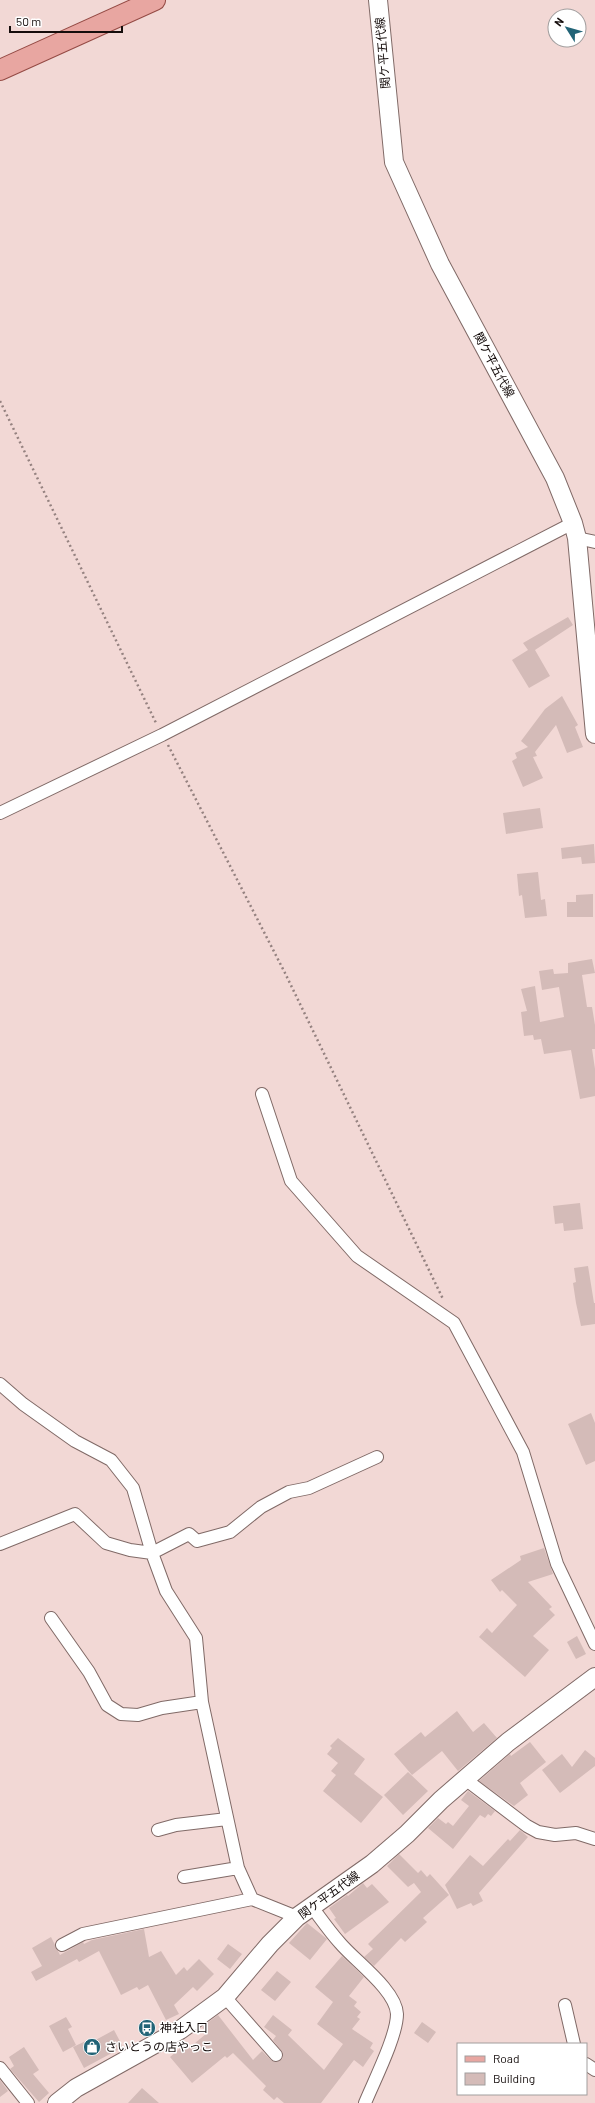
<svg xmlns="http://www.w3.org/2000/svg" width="595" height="2103" viewBox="0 0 595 2103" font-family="Barlow,'Noto Sans JP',sans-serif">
	<rect width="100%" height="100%" fill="#f2d8d5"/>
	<path fill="#d4bbb8" d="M568 617 573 625 535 650 550 676 529 688 512 660 528 650 523 643Z
		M562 696 578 725 575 727 583 747 567 753 556 725 535 752 537 756 533 757 543 778 523 787 512 761 517 758 515 753 528 747 521 741 545 709Z
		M540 808 543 828 506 834 503 813Z
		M594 844 595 863 582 864 581 857 562 859 561 848Z
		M538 872 541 900 545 899 547 916 525 918 522 895 519 896 517 874Z
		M593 894V917H567V902H576V895Z
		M592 959 595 973 582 975 587 1007H592L595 1025V1049H592L595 1069V1096L580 1099 571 1050 544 1054 541 1039 534 1040 533 1035 524 1036 521 1012 527 1011 521 989 535 986 540 1022 564 1017 559 987 542 990 539 971 553 969 554 974 568 973V963Z
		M580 1203 583 1229 564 1231 563 1223 555 1224 553 1206Z
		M588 1266 594 1303H595V1324L581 1326 576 1303 573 1283 576 1282 574 1268Z
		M591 1413 595 1423V1461L586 1465 568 1424Z
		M544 1548 553 1574 528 1582 552 1607 549 1609 555 1615 533 1636 549 1650 525 1677 479 1637 487 1628 492 1633 517 1605 502 1590 500 1592 491 1580 521 1560 520 1556Z
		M577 1636 586 1654 576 1659 567 1642Z
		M457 1711 473 1732 484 1723 497 1738 458 1771 442 1751 412 1775 394 1754 421 1732 425 1737Z
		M338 1738 365 1759 354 1774 383 1797 361 1823 323 1791 336 1775 331 1771 338 1763 327 1754 332 1748 330 1746Z
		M530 1742 546 1762 520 1783 528 1795 514 1806 479 1781 510 1754 511 1756Z
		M585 1750 595 1758V1766L560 1793 542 1770 562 1754 572 1767Z
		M408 1772 428 1791 403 1815 384 1795Z
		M468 1791 495 1811 491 1816 488 1814 485 1818 480 1815 453 1849 428 1828 438 1818 446 1824 448 1822 453 1826 469 1806 461 1800Z
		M520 1830 528 1837 479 1893 483 1901 473 1906 471 1903 457 1909 445 1885 470 1855 483 1866 508 1839 510 1841Z
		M399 1854 418 1873 421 1870 427 1877 430 1874 449 1895 423 1918 427 1922 405 1942 401 1938 374 1966 364 1957 373 1949 368 1944 421 1892 414 1883 408 1887 387 1866Z
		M363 1883 367 1888 372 1884 389 1902 345 1934 334 1919 336 1918 329 1908 347 1895 348 1896Z
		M307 1923 327 1939 310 1960 289 1943Z
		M144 1929 149 1957 161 1951 176 1975 184 1967 187 1971 199 1959 214 1974 197 1991 193 1987 174 2005 179 2014 166 2020 148 1985 139 1990 137 1987 121 1995 99 1951 79 1962 77 1959 36 1981 31 1972 42 1966 32 1948 51 1937 60 1955 83 1942 84 1944 92 1940Z
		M228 1944 242 1954 230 1969 217 1959Z
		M342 1956 364 1977 349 1996 357 2002 354 2006 361 2012 357 2017 360 2019 352 2029 373 2043 370 2048 374 2051 363 2067 354 2060 321 2103H284L277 2097 274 2100 263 2090 266 2086 233 2053 227 2058 225 2056 192 2083 170 2057 184 2045 188 2049 207 2033 202 2027 218 2015 253 2060 262 2051 271 2060 278 2062 283 2058V2053L273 2040 276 2036 264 2027 273 2015 292 2030 288 2035 324 2070 343 2044 317 2024 333 2002 315 1987Z
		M277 1971 291 1982 275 2001 261 1990Z
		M66 2017 72 2027 68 2029 76 2045 63 2052 49 2026Z
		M422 2022 436 2032 428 2043 414 2033Z
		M114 2030 123 2047 84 2068 73 2047 88 2040 90 2043Z
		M24 2047 39 2070 33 2074 49 2093 39 2102 10 2069 14 2066 9 2057Z
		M0 2080 8 2091 0 2097Z
		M142 2088 159 2103H128Z"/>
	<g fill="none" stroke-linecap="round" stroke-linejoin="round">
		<defs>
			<path id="minor" d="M577 538 595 542
				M0 813 162 735 573 523
				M262 1094 291 1181 357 1256 454 1323 523 1452 557 1564 595 1644
				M0 1384 23 1404 75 1441 111 1460 133 1488 152 1553 166 1591 196 1638 202 1702 238 1868 252 1899 297 1917
				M0 1544 75 1514 106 1543 130 1550 152 1553 189 1534 197 1541 230 1532 261 1507 289 1492 309 1488 377 1457
				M51 1618 89 1672 107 1705 121 1714 138 1715 162 1708 202 1702
				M465 1779 527 1826 538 1832 555 1835 576 1833 595 1839
				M158 1830 176 1825 227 1819
				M184 1877 238 1868
				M312 1907C321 1919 330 1932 340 1943 355 1961 396 1990 397 2014 397 2036 374 2081 365 2103
				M62 1945 83 1934 252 1899
				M225 1997 276 2055
				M565 2005 574 2044
				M586 2064 595 2070
				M0 2068 28 2103"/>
			<path id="secondary" d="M378 0 394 162 440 264 555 478 573 523 577 538 595 734
				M57 2103 76 2088 180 2030 225 1997 270 1944 297 1917 372 1864 407 1834 441 1800 508 1742 595 1677"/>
			<path id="primary" d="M0 70 155 0"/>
		</defs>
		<use href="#minor" stroke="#806a67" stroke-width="14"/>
		<use href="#secondary" stroke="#806a67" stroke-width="20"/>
		<use href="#primary" stroke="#944a44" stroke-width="22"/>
		<path stroke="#958280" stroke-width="2.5" stroke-dasharray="2 3" stroke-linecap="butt" d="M0 401 157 725
			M168 745 285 973 443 1299"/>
		<use href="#minor" stroke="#fff" stroke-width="12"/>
		<use href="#secondary" stroke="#fff" stroke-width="18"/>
		<use href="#primary" stroke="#e8a6a1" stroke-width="20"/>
	</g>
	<defs>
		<symbol id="bus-disc" viewBox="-11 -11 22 22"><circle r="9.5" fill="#226477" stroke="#fff"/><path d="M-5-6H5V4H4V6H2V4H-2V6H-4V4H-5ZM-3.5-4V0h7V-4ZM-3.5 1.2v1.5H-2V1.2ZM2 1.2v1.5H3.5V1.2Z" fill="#fff"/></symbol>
		<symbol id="shop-disc" viewBox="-11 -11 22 22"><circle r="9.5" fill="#226477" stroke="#fff"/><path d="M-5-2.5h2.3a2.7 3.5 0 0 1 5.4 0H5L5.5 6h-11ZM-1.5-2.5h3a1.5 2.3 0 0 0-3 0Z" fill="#fff"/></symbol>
	</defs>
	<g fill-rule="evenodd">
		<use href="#bus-disc" x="137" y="2018" width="20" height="20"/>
		<use href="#shop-disc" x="82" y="2037" width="20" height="20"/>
	</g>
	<g text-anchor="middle" stroke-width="3" stroke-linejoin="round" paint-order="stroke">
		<g font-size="12" fill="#150d0c" stroke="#fff">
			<text transform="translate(383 53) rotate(-95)" y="4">関ケ平五代線</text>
			<text transform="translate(494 365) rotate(62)" y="4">関ケ平五代線</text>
			<text transform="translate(329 1895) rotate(-36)" y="4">関ケ平五代線</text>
		</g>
		<g font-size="12" fill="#150d0c" stroke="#fff" text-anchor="start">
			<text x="160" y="2032">神社入口</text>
			<text x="105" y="2051">さいとうの店やっこ</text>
		</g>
	</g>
	<rect x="457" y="2043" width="130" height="52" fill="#ffffff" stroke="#a19e9e"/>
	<rect x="465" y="2056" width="20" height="6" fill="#e8a6a1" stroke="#a19e9e"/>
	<text x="493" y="2063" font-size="12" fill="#150d0c">Road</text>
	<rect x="465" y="2073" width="20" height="12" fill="#d4bbb8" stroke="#a19e9e"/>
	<text x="493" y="2083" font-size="12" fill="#150d0c">Building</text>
	<g transform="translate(567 28) rotate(307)"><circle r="19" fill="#ffffff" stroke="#a19e9e"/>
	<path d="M0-3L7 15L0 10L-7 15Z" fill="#226477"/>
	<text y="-6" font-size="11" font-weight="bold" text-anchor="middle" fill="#150d0c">N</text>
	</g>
	<path d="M10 26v6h112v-6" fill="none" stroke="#150d0c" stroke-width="2"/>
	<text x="16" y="26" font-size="12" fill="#150d0c" stroke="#ffffff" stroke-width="3" paint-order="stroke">50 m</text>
</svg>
